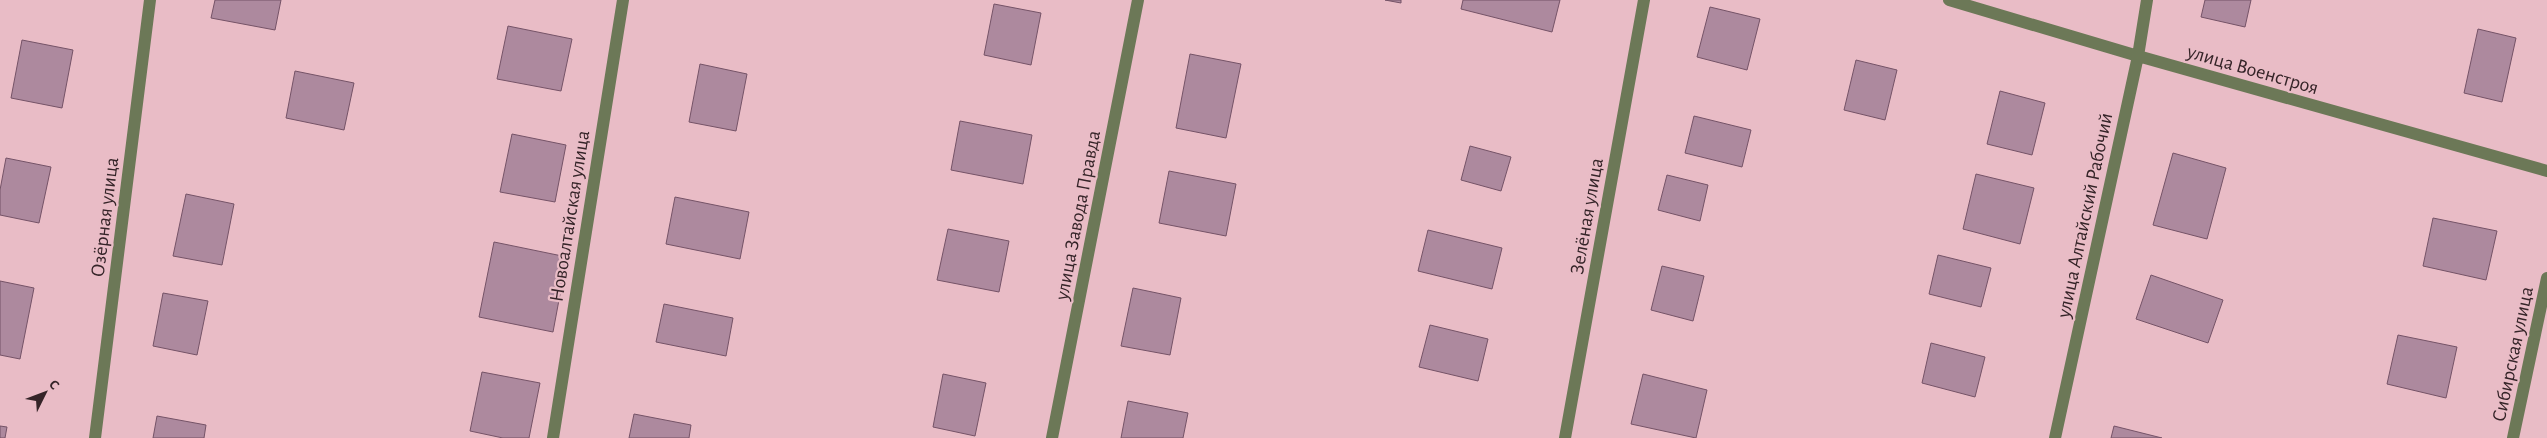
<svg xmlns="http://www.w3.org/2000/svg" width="2547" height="438" viewBox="0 0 2547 438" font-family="'Alegreya Sans',sans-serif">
	<rect width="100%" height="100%" fill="#e9bcc6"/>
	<path fill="#ad899e" stroke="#755367" d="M215 0H281L275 30 211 18Z
		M1385 0H1401V3Z
		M1463 0H1560L1552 32 1461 9Z
		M2205 0H2251L2245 27 2201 17Z
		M994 4 1041 13 1031 65 984 55Z
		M1710 7 1760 19 1747 70 1697 57Z
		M508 26 572 39 561 91 497 79Z
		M2478 29 2516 38 2502 102 2464 93Z
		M22 40 73 50 62 108 11 98Z
		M1190 54 1241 64 1226 138 1176 128Z
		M1856 60 1897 70 1885 120 1844 110Z
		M700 64 747 74 736 131 689 122Z
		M295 71 354 83 344 130 286 118Z
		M2000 91 2045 103 2032 155 1987 144Z
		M1694 116 1751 130 1742 167 1685 153Z
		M960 121 1032 135 1023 184 951 170Z
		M512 134 566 145 555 202 500 192Z
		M1470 146 1511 157 1501 191 1461 180Z
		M2173 153 2226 168 2207 239 2153 225Z
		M6 158 51 167 39 223 0 215V190Z
		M1169 171 1236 184 1226 236 1159 223Z
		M1976 174 2034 188 2020 244 1963 229Z
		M1667 175 1708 185 1700 221 1658 210Z
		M186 194 234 204 222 265 173 256Z
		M675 197 749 212 740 259 666 244Z
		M2433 218 2497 231 2486 280 2423 266Z
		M948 229 1009 241 999 292 937 280Z
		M1428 230 1502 248 1492 289 1418 271Z
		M494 242 567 257 553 332 479 317Z
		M1938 255 1991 268 1981 307 1929 294Z
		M1662 266 1704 276 1693 321 1651 310Z
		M2151 275 2223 300 2208 343 2136 319Z
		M0 281 34 288 20 359 0 355Z
		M1133 288 1181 298 1170 355 1121 346Z
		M163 293 208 301 197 355 153 346Z
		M664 304 733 318 726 356 656 342Z
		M1430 325 1488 339 1478 381 1419 367Z
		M2398 335 2457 347 2446 398 2387 384Z
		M1931 343 1985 357 1975 397 1922 383Z
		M482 372 540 383 529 438H503L470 431Z
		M943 374 986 383 975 436 933 427Z
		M1643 374 1707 390 1696 438 1631 424Z
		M1128 401 1188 413 1183 438H1121Z
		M634 414 691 425 689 438H629Z
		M157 416 206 425 204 438H153Z
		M0 426 7 427 5 438H0Z
		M2114 426 2162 438H2111Z"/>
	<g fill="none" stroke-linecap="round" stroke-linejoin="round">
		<path stroke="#6c7857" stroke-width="12" d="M1949 0 2138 56 2547 171
			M95 438 150 0
			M553 438 623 0
			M1052 438 1138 0
			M1565 438 1644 0
			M2055 438 2138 56 2147 0
			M2513 438 2547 278"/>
	</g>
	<g text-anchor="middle" stroke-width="4.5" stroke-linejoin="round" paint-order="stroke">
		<g font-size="20" fill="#352428" stroke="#e9bcc6">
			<text transform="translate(2253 69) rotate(16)" y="7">улица Военстроя</text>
			<text transform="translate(1077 215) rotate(-79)" y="7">улица Завода Правда</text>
			<text transform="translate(2084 215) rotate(-78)" y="7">улица Алтайский Рабочий</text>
			<text transform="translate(569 216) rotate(-81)" y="7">Новоалтайская улица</text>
			<text transform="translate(1586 216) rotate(-80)" y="7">Зелёная улица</text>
			<text transform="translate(104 217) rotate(-83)" y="7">Озёрная улица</text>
			<text transform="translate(2512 354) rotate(-78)" y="7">Сибирская улица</text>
		</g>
	</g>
	<g transform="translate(45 393) rotate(48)" stroke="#e9bcc6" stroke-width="4" paint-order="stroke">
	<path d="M0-4L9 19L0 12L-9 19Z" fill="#352428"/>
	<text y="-8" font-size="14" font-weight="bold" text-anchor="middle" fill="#352428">С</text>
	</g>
</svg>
